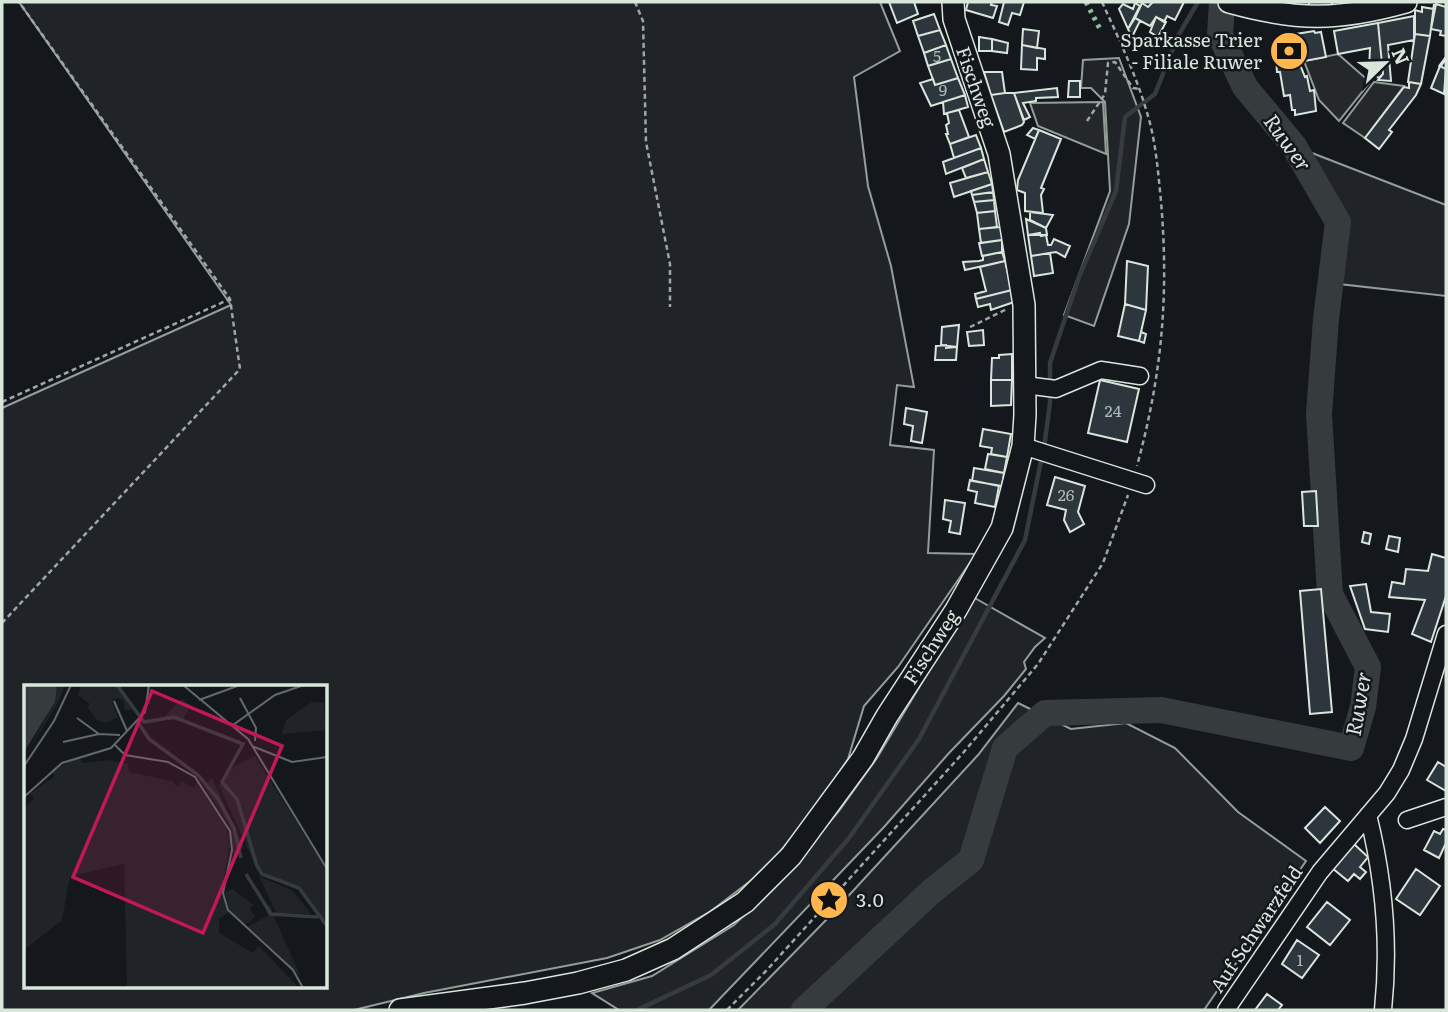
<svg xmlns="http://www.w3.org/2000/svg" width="1448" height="1012" viewBox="0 0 1448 1012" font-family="Literata,serif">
	<rect width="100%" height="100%" fill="#14181c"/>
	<path fill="#202428" stroke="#939e99" stroke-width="2" fill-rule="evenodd" d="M19 2H880L900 51 854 77 868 186 891 266 914 387 897 385 890 445 934 450 928 553 976 554 898 667 864 706 848 759 818 805 766 869 711 911 660 940 607 958 424 993 354 1010H2V408L231 305ZM26 687H326V986H26Z
		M1119 58 1141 117 1129 224 1094 326 1064 315 1110 191 1105 102 1091 88H1081L1083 60Z
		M1294 146 1446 205V296L1330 283 1338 222Z
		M973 597 1045 638 1035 647 1024 662 1026 669 1004 696 949 753 884 827 709 1010H619L592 993 652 976 734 925 780 881 839 811 877 758Z
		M1018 703 1071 729 1126 723 1175 748 1238 812 1306 861 1204 1010H738L829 917 978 755Z"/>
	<path fill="#24282b" stroke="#939e99" stroke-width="2" d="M1338 54 1370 82 1339 121 1319 100 1304 61Z
		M1374 82 1404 86 1365 138 1343 123Z
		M1103 102 1106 154 1038 126 1030 103Z"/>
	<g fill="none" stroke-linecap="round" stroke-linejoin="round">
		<path stroke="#363b3e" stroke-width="4.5" d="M1044 448 1050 403V363L1079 277 1116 191 1125 117 1155 94 1178 36 1198 2
			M637 1010 711 975 775 924 849 838 919 739 1025 540 1042 456"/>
		<path stroke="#363b3e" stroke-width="26" d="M804 1010 932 891 971 860 1005 748 1045 713 1161 710 1351 748 1363 707 1368 667 1330 594 1319 414 1326 319 1338 222 1294 146 1245 87 1220 35 1222 2"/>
	</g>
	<path fill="#2c363c" stroke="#d8e6dc" stroke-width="2" d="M889 2H914L918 14 897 23Z
		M968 2H992L991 5 997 6 993 18 966 10Z
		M1004 2H1024L1020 15 1012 13 1008 25 999 22Z
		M1153 2H1184L1175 20 1167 16 1164 22 1156 17 1150 26 1135 18 1142 3 1148 7Z
		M1309 2H1332V6H1309Z
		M1135 3 1140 6 1128 29 1119 9 1123 4 1133 9Z
		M1434 4 1430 36 1415 34V10L1422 12V7L1434 9Z
		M1436 4 1446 7V39V36L1440 35 1441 31 1431 29Z
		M934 14 940 30 918 36 913 21Z
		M1414 16V40L1388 45 1391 81 1378 80 1383 74 1378 23Z
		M1156 17 1166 22 1158 37 1150 32Z
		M1135 18 1140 21 1132 37 1128 29Z
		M1378 23 1383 74 1379 78 1369 71 1370 48 1338 54 1334 31Z
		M1023 29 1039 31 1037 48 1022 45Z
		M940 30 946 45 924 53 918 36Z
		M1314 31 1315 33 1321 32 1326 57 1299 62 1305 77 1307 76 1310 91 1314 90 1316 111 1295 115V110H1292L1290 95 1284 96 1280 72H1277L1275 44 1294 40 1296 34Z
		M1415 34 1430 36 1421 84 1408 82Z
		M979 37 992 39V51H979Z
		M992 39 1008 43 1007 53 992 51Z
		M946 45 951 59 928 66 924 53Z
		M1022 45 1045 49V59L1037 58V70L1021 69Z
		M951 59 958 78 935 85 928 66Z
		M1440 66 1446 69 1444 94 1431 88Z
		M984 72H1002L1005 93 991 95Z
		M958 78 965 95 931 106 920 83 933 79 935 85Z
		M1069 81H1080V97H1068Z
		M1409 82 1421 84 1416 95 1389 130 1392 132 1379 149 1365 138 1404 87 1409 88Z
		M1057 88 1058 97 1036 98V101L1023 103 1030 117 1024 120 1014 93Z
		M1005 93H1014L1024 122 1022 125 1004 132 991 95Z
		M965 95 968 107 944 114 943 102Z
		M959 110 969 137 950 144 946 134H948L946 125 949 123 947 113Z
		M1033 128 1039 130 1035 139 1027 135Z
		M1039 130 1061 139 1041 188 1044 189 1041 195 1043 213 1025 211V193L1017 190 1018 180Z
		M976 135 981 148 954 158 950 144Z
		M981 148 984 159 946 174 943 162Z
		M984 159 988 172 966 178 962 168Z
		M988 172 992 184 954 197 950 183Z
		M992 184 993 192 972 195 971 191Z
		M993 192 994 200 974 202 972 195Z
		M994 200 995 211 977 213 974 202Z
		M995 211 997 227 979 229 977 213Z
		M1030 212 1053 215 1046 228 1030 220Z
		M1026 219 1046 228 1047 235H1028Z
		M1001 227 1003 240 981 243 979 229Z
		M1040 233 1041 236 1046 235 1048 245H1051L1054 239 1070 246 1065 257 1056 252 1031 256 1028 235Z
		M1002 240V252L982 256 979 243Z
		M1002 252 1005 261 965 270 963 262 979 261 983 260V256Z
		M1050 253 1053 273 1034 276 1031 256Z
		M1005 261 1012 290 976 299 975 294 986 291 980 267Z
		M1127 261 1148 266 1146 310 1125 304Z
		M1012 290 1014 302 991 310 990 304 978 307 976 299Z
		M1125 304 1146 310 1139 341 1118 336Z
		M959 325 957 347 941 345 942 327Z
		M983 330 984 345 969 346 967 332Z
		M1141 332 1146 334 1144 343 1139 341Z
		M946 345V348L957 347 956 360H935L936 346Z
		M1012 354V380H991L992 358H999V355Z
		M991 380H1012L1011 405 991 406Z
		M1100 380 1139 389 1127 442 1088 433Z
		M906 408 927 412 922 443 911 441 913 426 904 424Z
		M983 429 1011 434 1007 457 991 454 992 448 980 446Z
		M988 454 1007 457 1004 473 985 469Z
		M974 468 1004 473 1002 486 972 481Z
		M1055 477 1085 486 1078 512 1084 524 1070 532 1064 520 1066 510 1047 505Z
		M970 480 999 486 995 507 975 503 977 492 968 490Z
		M1316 491 1318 526H1304L1302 492Z
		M945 500 965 503 960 534 949 532 951 521 943 519Z
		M1364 532 1371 534 1369 544 1362 542Z
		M1389 536 1400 538 1398 552 1386 549Z
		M1432 554 1446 558V596L1431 642 1412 634 1425 600 1389 597 1392 582 1404 584 1406 569 1428 571Z
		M1366 584 1371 612 1390 614 1388 632 1365 629 1350 586Z
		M1321 589 1332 712 1310 714 1300 591Z
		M1438 762 1446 767V791L1427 780Z
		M1325 807 1340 821 1320 843 1305 828Z
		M1443 829 1446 830V843L1439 858 1424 850 1434 831 1440 834Z
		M1354 844 1368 857 1360 867 1366 872 1360 879 1354 874 1348 881 1332 868Z
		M1416 869 1440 886 1420 915 1396 899Z
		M1327 902 1350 920 1330 945 1307 927Z
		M1297 940 1319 955 1302 978 1282 964Z
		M1267 994 1282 1005 1278 1010H1255Z"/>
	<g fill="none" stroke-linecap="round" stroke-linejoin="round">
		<defs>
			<path id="minor" d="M1025 385 1056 389 1101 370 1140 376
				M1023 446 1146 485
				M1368 815C1384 879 1390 944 1383 1010
				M1407 820 1446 807
				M1226 1010 1320 872 1387 793 1401 770 1414 739 1446 634"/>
			<path id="major" d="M1229 2C1297 21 1338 21 1406 2
				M400 1010 525 993 578 983 626 970 673 949 745 902 791 856 863 758 887 716 956 610 1002 528 1023 446 1025 415 1024 305 999 154 954 19 953 2"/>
		</defs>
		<use href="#minor" stroke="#d8e6dc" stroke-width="19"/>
		<use href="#major" stroke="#d8e6dc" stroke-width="24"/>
		<path stroke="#9da8a2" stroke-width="2.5" stroke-dasharray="5 3.5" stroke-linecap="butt" d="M635 2 643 21 646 142 670 264V307
			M1102 2C1119 39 1137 77 1148 116 1156 143 1158 172 1161 201 1169 296 1162 374 1137 466
			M1087 121 1105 94 1108 63 1115 62 1133 88 1139 89
			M970 327 1007 309
			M2 402 230 299
			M2 623 240 369 230 299 19 2
			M727 1010 766 971 963 753 1038 664 1103 563 1128 495"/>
		<use href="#minor" stroke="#14181c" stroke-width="16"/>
		<use href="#major" stroke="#14181c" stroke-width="21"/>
		<path stroke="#8ac095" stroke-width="5" stroke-dasharray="3.5 5" stroke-linecap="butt" d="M1086 2 1101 31"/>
		<path stroke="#d8e6dc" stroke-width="3.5" d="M1440 66 1446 58"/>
	</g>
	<defs>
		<symbol id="bank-disc" viewBox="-11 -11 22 22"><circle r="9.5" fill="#ffb74d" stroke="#14181c"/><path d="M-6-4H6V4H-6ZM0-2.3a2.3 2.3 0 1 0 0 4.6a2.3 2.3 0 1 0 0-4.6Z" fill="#111"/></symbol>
		<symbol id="sight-disc" viewBox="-11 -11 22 22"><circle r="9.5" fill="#ffb74d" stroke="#14181c"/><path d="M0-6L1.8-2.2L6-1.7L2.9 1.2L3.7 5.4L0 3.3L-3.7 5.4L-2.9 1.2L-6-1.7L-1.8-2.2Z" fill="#111"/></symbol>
	</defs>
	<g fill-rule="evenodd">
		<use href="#bank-disc" x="1267" y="29" width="44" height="44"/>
		<use href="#sight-disc" x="807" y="878" width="44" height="44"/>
	</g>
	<g text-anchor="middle" stroke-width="5" stroke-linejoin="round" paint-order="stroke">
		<g font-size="16" fill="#adbab4">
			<text x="937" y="62">5</text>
			<text x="943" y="96">9</text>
			<text x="1113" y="417">24</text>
			<text x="1066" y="501">26</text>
			<text x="1300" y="966">1</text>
		</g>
		<g font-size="19" fill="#d8e6dc" stroke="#14181c" text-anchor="end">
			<text x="1262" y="47">Sparkasse Trier<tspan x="1262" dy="22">- Filiale Ruwer</tspan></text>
			<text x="856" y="907" text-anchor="start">3.0</text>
		</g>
		<g font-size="19" fill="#d8e6dc" stroke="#14181c">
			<text transform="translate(976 87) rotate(71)" y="7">Fischweg</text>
			<text transform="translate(931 647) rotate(-57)" y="7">Fischweg</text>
			<text transform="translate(1256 929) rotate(-56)" y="7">Auf Schwarzfeld</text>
		</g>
		<g font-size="21" font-style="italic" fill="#d8e6dc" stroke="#14181c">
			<text transform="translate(1287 143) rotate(54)" y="7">Ruwer</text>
			<text transform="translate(1359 704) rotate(-80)" y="7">Ruwer</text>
		</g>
	</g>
	<g transform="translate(24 685)">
		<rect width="303" height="303" fill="#14181c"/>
		<path d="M33 0H41L35 16 0 73 31 17ZM57 0H95L109 25H101L99 15 94 13 88 16 94 32 82 38 73 35 63 22 66 19 54 10ZM158 14 167 20 158 36 138 34ZM288 17 300 18 302 45 258 49 262 35ZM231 71 303 186V241L275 203 254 197 232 182 195 100 209 82ZM56 72 58 78 86 75 104 79 105 87 148 96 154 102 158 97 170 103 173 97 202 141 206 159 198 203 205 227 195 234V248L229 268 235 261 275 303H103L100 179 46 191 38 235 0 265V123L10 113 6 109 31 91 27 86ZM188 93 220 163 209 170 205 140 179 100ZM235 191 269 206 287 229 252 228ZM209 204 229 220 226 224 231 232 224 238 218 239 206 225 201 207ZM246 220 250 232 277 292 223 242 244 231 241 222Z" fill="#202428"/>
		<path d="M0 0H33L31 17 0 67Z" fill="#363b3e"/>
		<path fill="none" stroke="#363b3e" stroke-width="3.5" d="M93 0 120 37 150 32 219 59 198 97 213 114 233 181 238 189 275 203 303 241M114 37 125 54 174 90 194 114 210 143 217 173M222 189 247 229 294 232"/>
		<path fill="none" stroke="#626a69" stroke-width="2" d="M159 0 224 54 303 184M216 13 232 43 231 56M175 15 216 0M90 16 103 46M53 33 75 49 96 50M209 40 251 10 280 0M39 57 75 49M90 59 101 70 144 77 171 92 206 146 208 165 199 208 204 225 269 285 279 303M228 61 268 77 303 72M0 81 30 36 47 0M0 112 38 78 87 63 121 27 125 0"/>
		<path fill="#c2185b" fill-opacity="0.15" stroke="#c2185b" stroke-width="3.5" d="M128 6 258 61 179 248 49 192Z"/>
		<rect width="303" height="303" fill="none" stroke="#d8e6dc" stroke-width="3.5"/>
	</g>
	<rect width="1448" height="1012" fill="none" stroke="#d8e6dc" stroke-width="7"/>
	<g transform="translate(1385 63) rotate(67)" stroke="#14181c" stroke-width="5" paint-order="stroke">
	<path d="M0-5L12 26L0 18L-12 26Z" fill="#d8e6dc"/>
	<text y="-10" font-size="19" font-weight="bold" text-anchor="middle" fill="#d8e6dc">N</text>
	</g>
</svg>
